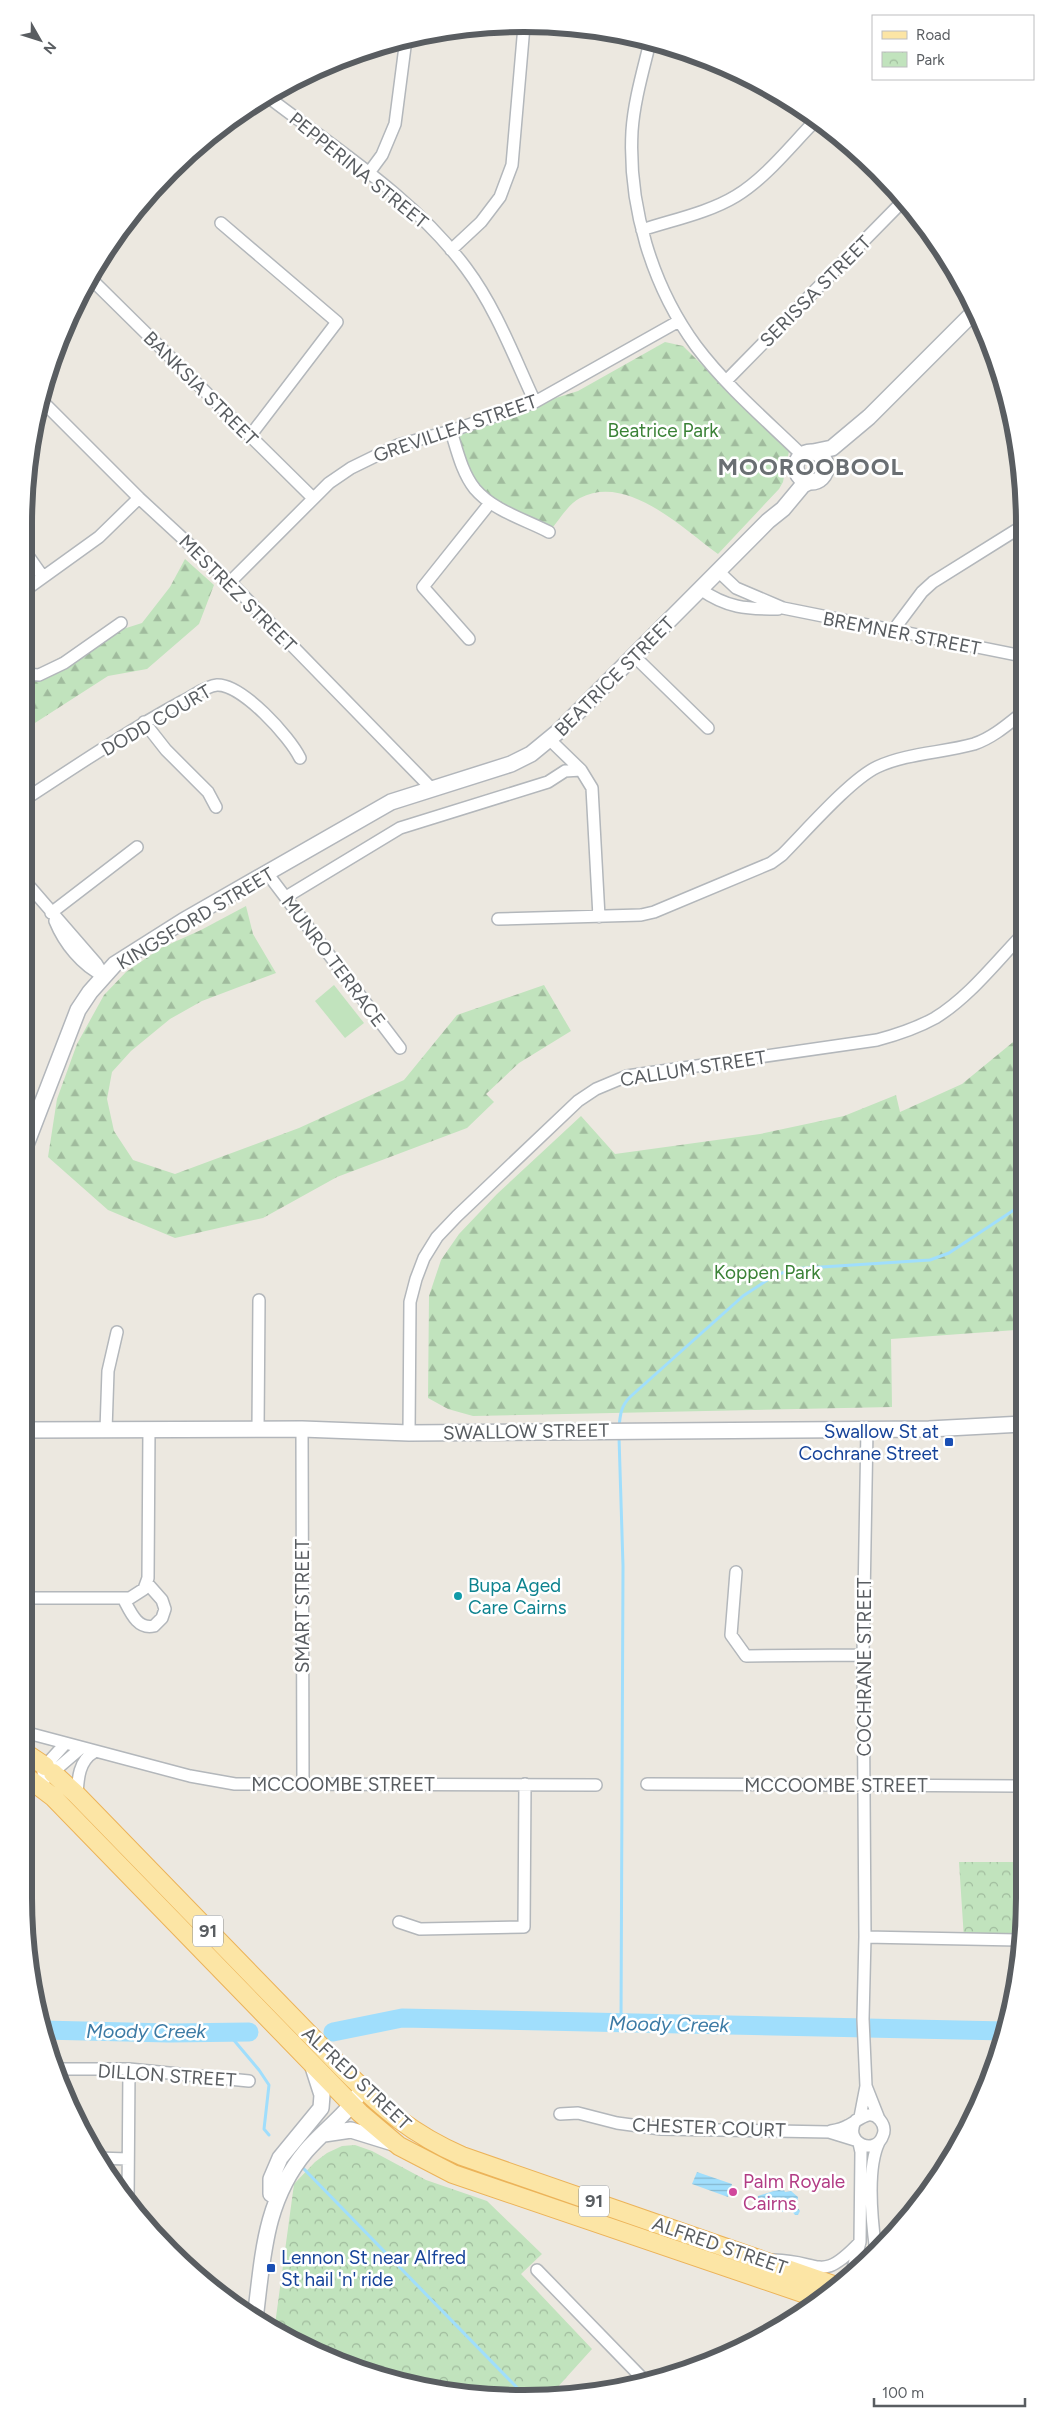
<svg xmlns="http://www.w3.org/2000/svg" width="1049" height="2423" viewBox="0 0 1049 2423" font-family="Figtree,sans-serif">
	<defs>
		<pattern id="forest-firs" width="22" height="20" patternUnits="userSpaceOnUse" patternTransform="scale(1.25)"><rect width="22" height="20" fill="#c1e3bd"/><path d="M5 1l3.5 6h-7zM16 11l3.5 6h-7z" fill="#a0bb9d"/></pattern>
		<pattern id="park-crowns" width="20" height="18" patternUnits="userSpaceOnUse" patternTransform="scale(1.25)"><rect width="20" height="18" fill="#c1e3bd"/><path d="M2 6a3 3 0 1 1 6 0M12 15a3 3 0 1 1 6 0" fill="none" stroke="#a0bb9d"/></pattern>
		<pattern id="water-rules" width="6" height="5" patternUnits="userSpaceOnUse" patternTransform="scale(1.25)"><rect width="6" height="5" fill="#a0defc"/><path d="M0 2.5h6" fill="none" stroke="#85b7cf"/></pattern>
	</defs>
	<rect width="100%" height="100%" fill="#ece8e0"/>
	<path fill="#c1e3bd" d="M334 985 364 1023 345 1038 315 1001Z"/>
	<path fill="url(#forest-firs)" d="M665 342 683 346 789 451 783 482 779 489 718 554C682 528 627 473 580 498 568 504 558 522 549 532L490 503 467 476 447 432 578 391Z
		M185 559 214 585 199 624 147 669 108 676 24 730V677L98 637 142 623 170 587Z
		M246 906 253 934 276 973 202 1001 170 1019 131 1051 112 1072 107 1099 114 1131 133 1160 175 1174 299 1128 404 1080 457 1015 544 985 571 1031 519 1063 486 1094 494 1102 467 1128 337 1177 263 1218 175 1238 108 1210 48 1157 57 1099 77 1044 104 995 126 972 161 948 201 930Z
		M1023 1034V1273L1016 1330 891 1339 892 1407 473 1416 448 1409 428 1398 429 1296 441 1260 459 1234 497 1194 581 1116 615 1154 760 1134 844 1116 896 1095 900 1112 962 1084Z"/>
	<path fill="url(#park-crowns)" d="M959 1862H1025V1899L1021 1940 964 1939Z
		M355 2145 372 2151 426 2180 487 2201 542 2254 521 2274 592 2349 555 2390 562 2397C496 2401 428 2393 365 2373 334 2363 303 2346 274 2332L294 2184 315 2162 327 2153 342 2146Z"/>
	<path fill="url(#water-rules)" d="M697 2172 732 2184 728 2197 692 2184Z
		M783 2188 785 2192 791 2191 798 2197 797 2207 800 2211 798 2215H795L792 2211 779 2212 756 2205 758 2196Z"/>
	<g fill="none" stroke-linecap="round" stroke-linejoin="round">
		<path stroke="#a0defc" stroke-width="3" d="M619 1428C620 1415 621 1406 630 1397L743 1296 769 1279 791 1269 930 1260 949 1253 1023 1204
			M619 1437 623 1566 621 2022
			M227 2032 259 2070 269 2085 264 2129 269 2135
			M304 2169 528 2399"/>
		<path stroke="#a0defc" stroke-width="19" d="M42 2030 169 2033 249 2032
			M333 2032 402 2018 1006 2031"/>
		<defs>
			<path id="street" d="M650 42C643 71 634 101 632 131 628 206 652 286 696 346 726 386 766 420 802 455
				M268 97C336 149 414 198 466 268 496 308 514 357 535 402
				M368 174 382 155 395 124 406 39
				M221 223 337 322 250 436
				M642 230C672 220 708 213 736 196 767 177 791 145 817 119
				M451 250 481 222 500 197 512 165 524 26
				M89 277 313 498
				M971 315 984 328
				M726 381 903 201
				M41 400 139 498 230 582 432 789
				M451 431C457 450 462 473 475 489 494 511 524 519 549 532
				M24 550 43 577
				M718 571 736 588 783 608 1022 656
				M230 582 329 483 351 468 398 445 451 431 535 402 679 321
				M700 589C727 608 746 609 778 609
				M24 591 99 537 139 498
				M892 632 922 592 933 582 1021 527
				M469 639 423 587 490 503
				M634 656 708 728
				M24 674 39 675 64 663 121 623
				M144 722 166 750 208 792 216 807
				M550 740 581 770 592 788 599 917
				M24 800C76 766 128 731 183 701 193 696 206 686 217 685 242 684 290 737 300 758
				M267 873 400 1048
				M24 880 96 963 104 976
				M286 897 400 828 548 782 565 771 581 770
				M51 913 137 847
				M498 919 641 915 654 912 771 863 782 855C806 831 850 780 877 767 907 753 942 753 974 744 992 738 1007 725 1022 713
				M55 921C64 943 82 966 104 976
				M258 1429 259 1300
				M302 1429 303 1783
				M106 1430 108 1371 117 1332
				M409 1433 410 1302 416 1279 424 1258 437 1237 457 1216 578 1101 596 1089 627 1076 877 1040C896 1035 917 1028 935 1018 969 997 995 963 1022 935
				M736 1572 731 1635 746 1656 863 1655
				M24 1598H130L144 1589 148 1578 149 1429
				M123 1598C130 1611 137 1630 154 1626L162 1618 165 1609 162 1600 147 1583
				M24 1732 190 1776 235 1784 596 1785
				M43 1772 45 1766 65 1744
				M647 1784 1025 1786
				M38 1785 81 1748
				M77 1794C78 1778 79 1761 94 1752
				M399 1922 420 1929 524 1927 525 1784
				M865 1937 1021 1940
				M55 2069H129L249 2081
				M866 2086 879 2119
				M560 2114 578 2113 617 2123 661 2129 829 2132 855 2140
				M860 2117 866 2086 863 2019 865 1937 863 1655 867 1429
				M831 2131C837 2130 844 2128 849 2125 860 2120 869 2108 880 2120 884 2125 885 2130 883 2135 876 2157 842 2143 856 2120
				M97 2158 128 2159
				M128 2201 129 2069
				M876 2252C872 2223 866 2169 879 2142
				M774 2260C822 2261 820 2284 860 2242
				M537 2270 646 2382
				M851 2276 860 2242 861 2152 859 2143"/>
			<path id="secondary" d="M813 452 832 448 869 417 975 311
				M796 467a15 15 0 1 1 30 0a15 15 0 1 1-30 0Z
				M24 1150 78 1010 90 992 115 964 183 921 391 802 511 764 531 754 559 731 768 521 783 509 803 485 811 481
				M24 1430 302 1429 409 1433 929 1429 1024 1424
				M324 2134 351 2130 393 2143
				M271 2194V2179L280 2158 321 2108 322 2095 312 2064
				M255 2319C263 2257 264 2201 306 2151 325 2129 348 2114 362 2089"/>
			<path id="primary" d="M24 1752 45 1766
				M53 1773 75 1793 345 2071C383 2109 412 2134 462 2156L839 2287
				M24 1775 53 1797 360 2113 399 2146 453 2174 823 2300"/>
		</defs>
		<use href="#street" stroke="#b3b7bb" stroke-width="14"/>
		<use href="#secondary" stroke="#b2b6bb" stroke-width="18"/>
		<use href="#primary" stroke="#ecb359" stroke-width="20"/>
		<use href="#street" stroke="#fff" stroke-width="11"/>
		<use href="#secondary" stroke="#fff" stroke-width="15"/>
		<use href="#primary" stroke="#fce5a5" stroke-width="18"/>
	</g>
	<g fill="#1a4fb4" stroke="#fff" stroke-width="2">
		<rect x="944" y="1437" width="10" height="10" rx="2.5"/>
		<rect x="266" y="2263" width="10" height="10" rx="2.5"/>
	</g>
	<circle fill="#0f9aa8" stroke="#fff" stroke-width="2" cx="458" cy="1596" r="5"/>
	<circle fill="#d1479c" stroke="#fff" stroke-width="2" cx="733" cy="2192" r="5"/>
	<g text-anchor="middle" stroke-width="5" stroke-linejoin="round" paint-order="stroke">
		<g fill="#fff" stroke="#8b8e90" stroke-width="1">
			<rect x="193" y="1915.5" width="30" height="31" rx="4"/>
			<rect x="579" y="2185.5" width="30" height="31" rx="4"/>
		</g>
		<g font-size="18" font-weight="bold" fill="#595d61">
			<text x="208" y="1937">91</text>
			<text x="594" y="2207">91</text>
		</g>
		<g font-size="19" fill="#595d61" stroke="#fff">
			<text transform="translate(359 170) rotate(39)" y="7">PEPPERINA STREET</text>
			<text transform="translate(815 291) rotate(-45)" y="7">SERISSA STREET</text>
			<text transform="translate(201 388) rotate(45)" y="7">BANKSIA STREET</text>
			<text transform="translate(455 428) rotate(-19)" y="7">GREVILLEA STREET</text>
			<text transform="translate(238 593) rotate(45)" y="7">MESTREZ STREET</text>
			<text transform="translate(902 633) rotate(11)" y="7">BREMNER STREET</text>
			<text transform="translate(614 676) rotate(-45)" y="7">BEATRICE STREET</text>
			<text transform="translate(156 720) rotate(-30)" y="7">DODD COURT</text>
			<text transform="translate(195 918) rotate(-31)" y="7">KINGSFORD STREET</text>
			<text transform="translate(334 961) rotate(53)" y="7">MUNRO TERRACE</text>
			<text transform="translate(693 1068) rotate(-9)" y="7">CALLUM STREET</text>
			<text transform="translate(526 1431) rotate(-1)" y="7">SWALLOW STREET</text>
			<text transform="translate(302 1606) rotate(-90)" y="7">SMART STREET</text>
			<text transform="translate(864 1667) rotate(-90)" y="7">COCHRANE STREET</text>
			<text x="343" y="1791">MCCOOMBE STREET</text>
			<text x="836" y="1792">MCCOOMBE STREET</text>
			<text transform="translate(167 2075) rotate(4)" y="7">DILLON STREET</text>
			<text transform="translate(357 2078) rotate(43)" y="7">ALFRED STREET</text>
			<text transform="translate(709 2127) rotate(2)" y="7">CHESTER COURT</text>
			<text transform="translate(720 2245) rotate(19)" y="7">ALFRED STREET</text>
		</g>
		<g font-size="19" fill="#3b8237" stroke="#fff">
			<text x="663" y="437">Beatrice Park</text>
			<text x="767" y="1279">Koppen Park</text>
		</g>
		<g font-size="19" fill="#164399" stroke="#fff" text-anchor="end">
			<text x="939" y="1438">Swallow St at<tspan x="939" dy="22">Cochrane Street</tspan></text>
			<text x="281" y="2264" text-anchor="start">Lennon St near Alfred<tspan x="281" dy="22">St hail 'n' ride</tspan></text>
		</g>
		<g font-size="19" fill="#0d838f" stroke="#fff" text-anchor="start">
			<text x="468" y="1592">Bupa Aged<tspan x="468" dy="22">Care Cairns</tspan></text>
		</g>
		<g font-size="19" fill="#b23c85" stroke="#fff" text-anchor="start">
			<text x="743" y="2188">Palm Royale<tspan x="743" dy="22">Cairns</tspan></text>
		</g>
		<g font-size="20" font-style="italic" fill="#3c7aa4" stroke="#fff">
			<text transform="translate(669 2024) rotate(1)" y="7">Moody Creek</text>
			<text x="146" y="2038">Moody Creek</text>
		</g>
		<g font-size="24" font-weight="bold" letter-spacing="1" fill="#6a6f73" stroke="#fff">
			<text x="811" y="475">MOOROOBOOL</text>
		</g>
	</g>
	<path d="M0 0H1049V2423H0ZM524 32H524A492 492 0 0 1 1016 524V1898A492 492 0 0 1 524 2390H524A492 492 0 0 1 32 1898V524A492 492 0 0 1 524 32Z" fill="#fff" fill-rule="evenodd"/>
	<path fill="none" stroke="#595d61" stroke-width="6" d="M524 32H524A492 492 0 0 1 1016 524V1898A492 492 0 0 1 524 2390H524A492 492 0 0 1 32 1898V524A492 492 0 0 1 524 32Z"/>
	<rect x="872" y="15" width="162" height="65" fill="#ffffff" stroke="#bdbec0"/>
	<rect x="882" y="31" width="25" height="8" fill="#fce5a5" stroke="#bdbec0"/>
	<text x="916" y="40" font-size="15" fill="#595d61">Road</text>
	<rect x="882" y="52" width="25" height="15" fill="url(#park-crowns)" stroke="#bdbec0"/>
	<text x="916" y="65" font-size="15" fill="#595d61">Park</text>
	<g transform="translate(40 40) rotate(129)" stroke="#ffffff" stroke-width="4" paint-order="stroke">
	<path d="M0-4L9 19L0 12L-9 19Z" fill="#595d61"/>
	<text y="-8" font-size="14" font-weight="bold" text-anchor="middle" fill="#595d61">N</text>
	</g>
	<path d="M874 2398v8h151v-8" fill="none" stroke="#595d61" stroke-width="2.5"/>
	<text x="882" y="2398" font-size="15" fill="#595d61" stroke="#ffffff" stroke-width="4" paint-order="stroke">100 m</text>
</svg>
